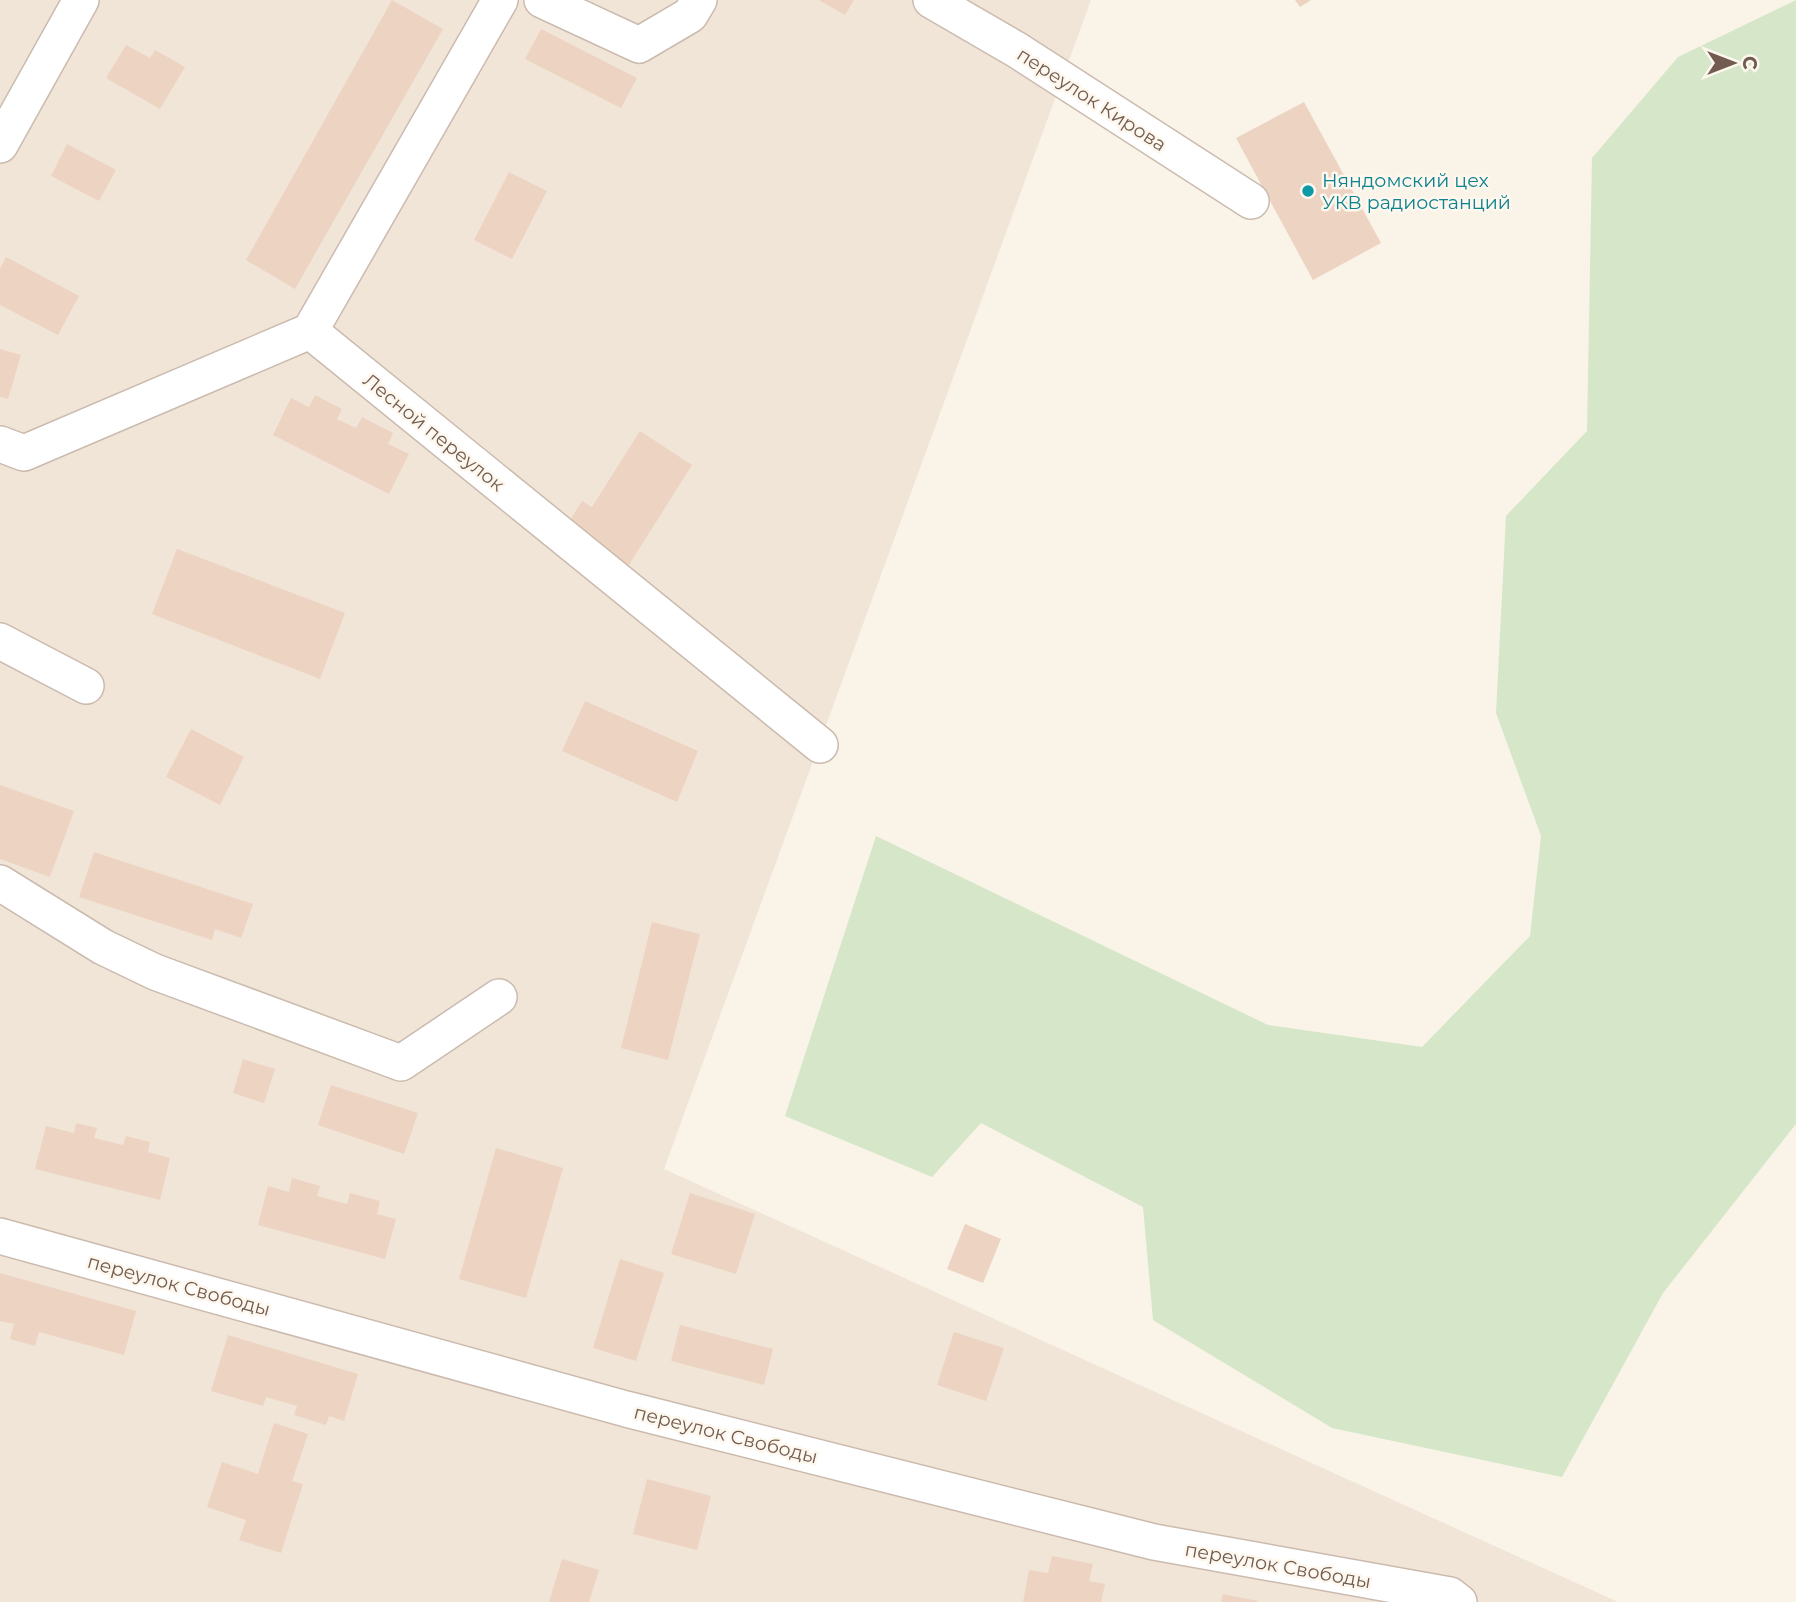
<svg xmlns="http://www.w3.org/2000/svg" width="1796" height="1602" viewBox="0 0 1796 1602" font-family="Montserrat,sans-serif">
	<rect width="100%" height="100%" fill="#faf3e8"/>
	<path fill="#f1e5d7" d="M0 0H1091L664 1169 1618 1602H0Z"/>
	<path fill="#d5e7c8" d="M1796 0V1124L1663 1293 1562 1477 1332 1428 1153 1320 1143 1207 981 1123 932 1177 785 1116 876 836 1268 1025 1422 1047 1530 936 1541 836 1496 713 1506 516 1587 431 1592 158 1678 57Z"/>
	<path fill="#edd3c2" d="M392 0 443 29 295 289 246 260Z
		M819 0H854L845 15Z
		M1295 0H1311L1300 7Z
		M541 29 637 78 621 108 525 59Z
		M126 45 150 58 155 50 185 67 160 109 106 78Z
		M1304 102 1381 243 1313 280 1236 138Z
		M67 144 116 170 99 201 51 176Z
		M509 172 547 191 512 259 474 240Z
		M6 257 79 296 58 335 0 305V269Z
		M0 349 21 355 8 399 0 397Z
		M315 395 342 409 337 419 356 428 362 417 393 433 388 444 409 454 389 494 273 435 291 398 309 407Z
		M640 431 692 465 620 579 558 539 582 501 592 507Z
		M177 549 345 613 320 679 152 614Z
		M585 701 698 751 677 802 562 751Z
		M191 729 244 757 220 805 166 777Z
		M0 785 74 811 50 877 0 859Z
		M94 852 253 904 241 938 215 929 212 940 79 897Z
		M652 922 700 934 668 1060 621 1048Z
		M243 1059 275 1069 264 1103 233 1093Z
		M331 1085 418 1113 404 1154 318 1125Z
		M76 1123 97 1128 94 1138 123 1145 126 1136 150 1142 148 1152 170 1158 160 1200 35 1169 46 1126 74 1133Z
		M496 1148 563 1168 526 1298 459 1279Z
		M292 1178 320 1186 317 1196 347 1204 350 1193 380 1201 377 1214 396 1219 385 1259 258 1225 268 1186 289 1192Z
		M690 1193 755 1214 736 1274 671 1254Z
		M965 1224 1001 1239 983 1283 947 1269Z
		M620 1259 664 1273 636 1361 593 1348Z
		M0 1273 136 1311 124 1355 39 1332 35 1346 10 1339 14 1324 0 1321Z
		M680 1325 773 1349 764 1385 671 1361Z
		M954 1332 1004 1348 986 1401 937 1385Z
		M228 1335 358 1374 344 1421 329 1416 326 1425 294 1415 297 1406 266 1397 263 1406 211 1391Z
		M274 1423 308 1434 292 1481 303 1484 281 1553 239 1540 246 1520 207 1507 222 1462 258 1474Z
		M647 1479 711 1496 697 1550 633 1534Z
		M1052 1556 1093 1564 1089 1581 1105 1584 1101 1602H1023L1029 1570 1048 1573Z
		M562 1559 599 1570 589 1602H549Z
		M1223 1594 1258 1601 1257 1602H1221Z"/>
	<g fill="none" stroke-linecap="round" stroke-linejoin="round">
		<defs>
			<path id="minor" d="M542 0 639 45 690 15 699 0
				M931 0 1017 50 1251 201
				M0 145 81 0
				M310 331 500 0
				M0 444 24 453 310 331 820 745
				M0 641 86 686
				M0 883 103 947 155 972 401 1063 499 997
				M0 1236 626 1409 1154 1542 1450 1595 1459 1602"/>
		</defs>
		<use href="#minor" stroke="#cbbbaf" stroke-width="38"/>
		<use href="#minor" stroke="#fff" stroke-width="35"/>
	</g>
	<circle fill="#0f9aa8" stroke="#fdf7ee" stroke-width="2.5" cx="1308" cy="191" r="7"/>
	<g text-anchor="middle" stroke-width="5" stroke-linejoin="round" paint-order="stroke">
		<g font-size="19" fill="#725b4f" stroke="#fdf7ee">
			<text transform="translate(1092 99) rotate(33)" y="7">переулок Кирова</text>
			<text transform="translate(434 432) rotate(39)" y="7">Лесной переулок</text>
			<text transform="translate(179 1285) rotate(15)" y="7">переулок Свободы</text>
			<text transform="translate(726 1434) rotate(14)" y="7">переулок Свободы</text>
			<text transform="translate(1278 1565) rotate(10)" y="7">переулок Свободы</text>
		</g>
		<g font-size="19" fill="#0d838f" stroke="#fdf7ee" text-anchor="start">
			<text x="1322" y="187">Няндомский цех<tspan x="1322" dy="22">УКВ радиостанций</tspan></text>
		</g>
	</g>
	<g transform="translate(1733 63) rotate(90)" stroke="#fdf7ee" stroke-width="5" paint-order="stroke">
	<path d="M0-5L12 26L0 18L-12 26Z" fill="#725b4f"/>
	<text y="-10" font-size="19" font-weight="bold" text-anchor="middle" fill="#725b4f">С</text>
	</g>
</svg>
